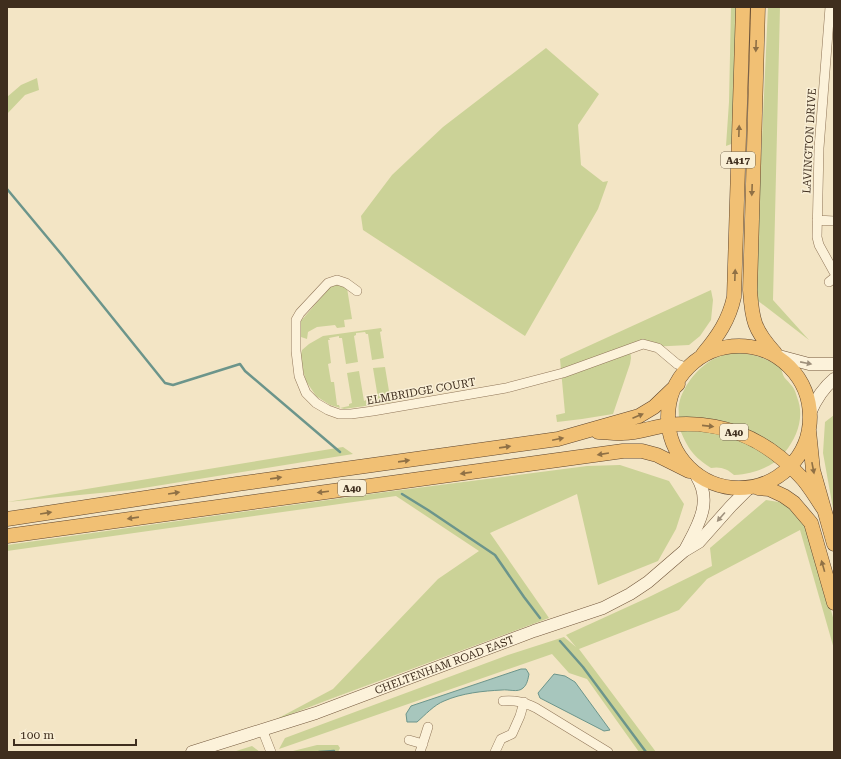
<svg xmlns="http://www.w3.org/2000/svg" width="841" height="759" viewBox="0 0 841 759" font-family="'Roboto Serif',serif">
	<rect width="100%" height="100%" fill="#f3e5c5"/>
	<path fill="#cbd297" d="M731 7H737L734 143 726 146 729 102Z
		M768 7H780L773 300 809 340 757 300V248Z
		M546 48 599 94 578 125 581 165 603 182 608 181 598 209 525 336 363 230 361 216 392 175 443 127Z
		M37 78 39 90 25 95 7 114V97L21 85Z
		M335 283 347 288 352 319 344 320 345 327 337 328 335 325 317 327 308 332 307 339 301 337 300 322 332 285Z
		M711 290 713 300 711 320 700 336 689 345 630 348 631 358 630 364 613 414 582 419 557 422 556 415 565 413 560 359Z
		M381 328 382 331 380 332 384 358 372 360 368 334H366L365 332 356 333V335L354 336 358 362 346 364 342 338H339V336L329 338 330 340H328L331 363 328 364 331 382H334L337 405H339L340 408 349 406V404L352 403 347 373 359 371 364 401 366 400V403L376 402 375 399 378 398 373 368 385 367 390 397H392L393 402 344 409 330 405 316 396 306 381 300 360 302 350 309 344 323 336Z
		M733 353C751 353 765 357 781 368 784 380 785 377 792 386 794 388 796 393 797 397 805 417 797 437 785 452L679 419C679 414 678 408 679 404 683 385 700 364 718 357 722 355 728 354 733 353Z
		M834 415V514L823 453 825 422Z
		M680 430C703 430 730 432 751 444 760 449 769 456 777 461 762 470 752 474 734 475 728 469 720 466 711 468 693 456 689 450 680 430Z
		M343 447 353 454 131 490 7 502Z
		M620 465 669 481 684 504 676 529 658 561 598 585 577 494 490 533 549 618 333 698 273 721 333 689 438 579 479 551 396 496 7 551V545L378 493 587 466Z
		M766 500 785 503 807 526 834 621V649L800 530 707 579 679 610 579 649 656 752H639L587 679 569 673 552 654 279 749 285 738 508 655 564 637 576 647 566 635 647 598 712 566 710 548Z
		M317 745H338L340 748 338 752H289Z
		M252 746 260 752H233Z"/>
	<path fill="#a7c6bd" stroke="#6c958b" d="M521 669H526L529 674C528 679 527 685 523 688 518 693 508 689 502 690 483 691 462 693 444 701 434 705 425 715 417 722H407L406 714 411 706Z
		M554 674 565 676 575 682 610 730 604 731 540 698 538 693Z"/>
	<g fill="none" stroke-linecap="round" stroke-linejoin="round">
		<path stroke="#6c958b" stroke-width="2.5" d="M7 189 62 255 165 383 173 385 240 364 245 371 340 452
			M402 494 428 510 495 555 524 597 540 618
			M560 641 583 667 646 752
			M319 752 334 751"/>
		<defs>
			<path id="minor" d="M830 7 819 148 817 237 819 245 834 272
				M817 220 834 221
				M829 282 834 278
				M357 291 346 283 337 280 328 283 300 313 296 320V351L299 376 306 393 316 403 328 410 339 414H351L373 411 506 388 563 373 643 344 658 348 677 364 688 368
				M503 701C516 700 524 702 536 708L608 752
				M262 729 271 752
				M409 740 423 744
				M420 752 428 727
				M495 752 501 739 512 734 520 716 524 702"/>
			<g id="secondary">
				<path d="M779 356 809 364H834"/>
				<path d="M810 413C816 399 823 388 834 379"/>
				<path d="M685 550C697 527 713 503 697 477"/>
				<path id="s1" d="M192 752 316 713 534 631 603 608 630 594 648 582 684 551 699 542 731 506 748 489"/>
			</g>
			<path id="trunk" d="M758 7 750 290C752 320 754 330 775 353
				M668 417a71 71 0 1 1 142 0a71 71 0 1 1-142 0Z
				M703 354C718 336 729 320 734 297L743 7
				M809 431 813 470 834 544
				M598 432C606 432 615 434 623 433 638 433 653 427 668 425 720 419 765 438 800 476 809 485 816 498 823 508
				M758 488 769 489 784 496 794 503 811 523 834 603
				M7 519 237 484 558 439 639 416 654 407 678 384
				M7 536 623 451H642L657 455 689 471"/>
		</defs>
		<use href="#minor" stroke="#907659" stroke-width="10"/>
		<use href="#secondary" stroke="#72573c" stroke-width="13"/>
		<use href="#trunk" stroke="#5e442d" stroke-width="15"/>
		<use href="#minor" stroke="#fcf2da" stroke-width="9"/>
		<use href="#secondary" stroke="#fcf2da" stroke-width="12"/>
		<use href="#trunk" stroke="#f1c074" stroke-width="14"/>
	</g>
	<defs><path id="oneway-solid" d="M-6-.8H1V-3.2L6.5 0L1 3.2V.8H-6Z"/></defs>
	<g fill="#8f7045">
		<use href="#oneway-solid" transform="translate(756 46) rotate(92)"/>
		<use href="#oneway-solid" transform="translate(739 131) rotate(-88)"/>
		<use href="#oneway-solid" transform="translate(752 190) rotate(92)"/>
		<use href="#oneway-solid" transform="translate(735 275) rotate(-88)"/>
		<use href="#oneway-solid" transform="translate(638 416) rotate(-23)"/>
		<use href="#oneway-solid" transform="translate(708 426) rotate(6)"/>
		<use href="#oneway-solid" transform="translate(558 439) rotate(-12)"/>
		<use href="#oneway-solid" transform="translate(505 447) rotate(-8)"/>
		<use href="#oneway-solid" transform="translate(603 454) rotate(171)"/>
		<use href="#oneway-solid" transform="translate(404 461) rotate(-8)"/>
		<use href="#oneway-solid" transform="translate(813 468) rotate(79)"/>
		<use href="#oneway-solid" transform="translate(466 473) rotate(172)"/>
		<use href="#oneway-solid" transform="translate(276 478) rotate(-8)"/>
		<use href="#oneway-solid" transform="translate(323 492) rotate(173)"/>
		<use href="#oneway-solid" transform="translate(174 493) rotate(-9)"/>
		<use href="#oneway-solid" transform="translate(46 513) rotate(-9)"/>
		<use href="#oneway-solid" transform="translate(133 518) rotate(172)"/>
		<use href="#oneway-solid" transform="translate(823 566) rotate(-106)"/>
	</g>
	<g fill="#9e907c">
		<use href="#oneway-solid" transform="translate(806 363) rotate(11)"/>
		<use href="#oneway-solid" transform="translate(721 517) rotate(131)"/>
	</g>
	<g text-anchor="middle" stroke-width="3" stroke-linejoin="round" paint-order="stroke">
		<g fill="#f9efd6" stroke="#776855" stroke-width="1">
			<rect x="721" y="152" width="34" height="16" rx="3"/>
			<rect x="720" y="424" width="28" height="16" rx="3"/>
			<rect x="338" y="480" width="28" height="16" rx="3"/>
		</g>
		<g font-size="10" font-weight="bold" fill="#3f2e1e">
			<text x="738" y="164">A417</text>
			<text x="734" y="436">A40</text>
			<text x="352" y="492">A40</text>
		</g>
		<g font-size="11" fill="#3f2e1e" stroke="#f9efd6">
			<text transform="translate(809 141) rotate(-87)" y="4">LAVINGTON DRIVE</text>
			<text transform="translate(421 391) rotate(-10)" y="4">ELMBRIDGE COURT</text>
			<text dy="4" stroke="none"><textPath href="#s1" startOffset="267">CHELTENHAM ROAD EAST</textPath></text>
		</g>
	</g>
	<rect width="841" height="759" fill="none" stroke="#3f2e1e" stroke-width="16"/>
	<path d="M14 739v6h122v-6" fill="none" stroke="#3f2e1e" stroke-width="2"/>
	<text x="20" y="739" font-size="12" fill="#3f2e1e" stroke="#f9efd6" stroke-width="3" paint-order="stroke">100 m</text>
</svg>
